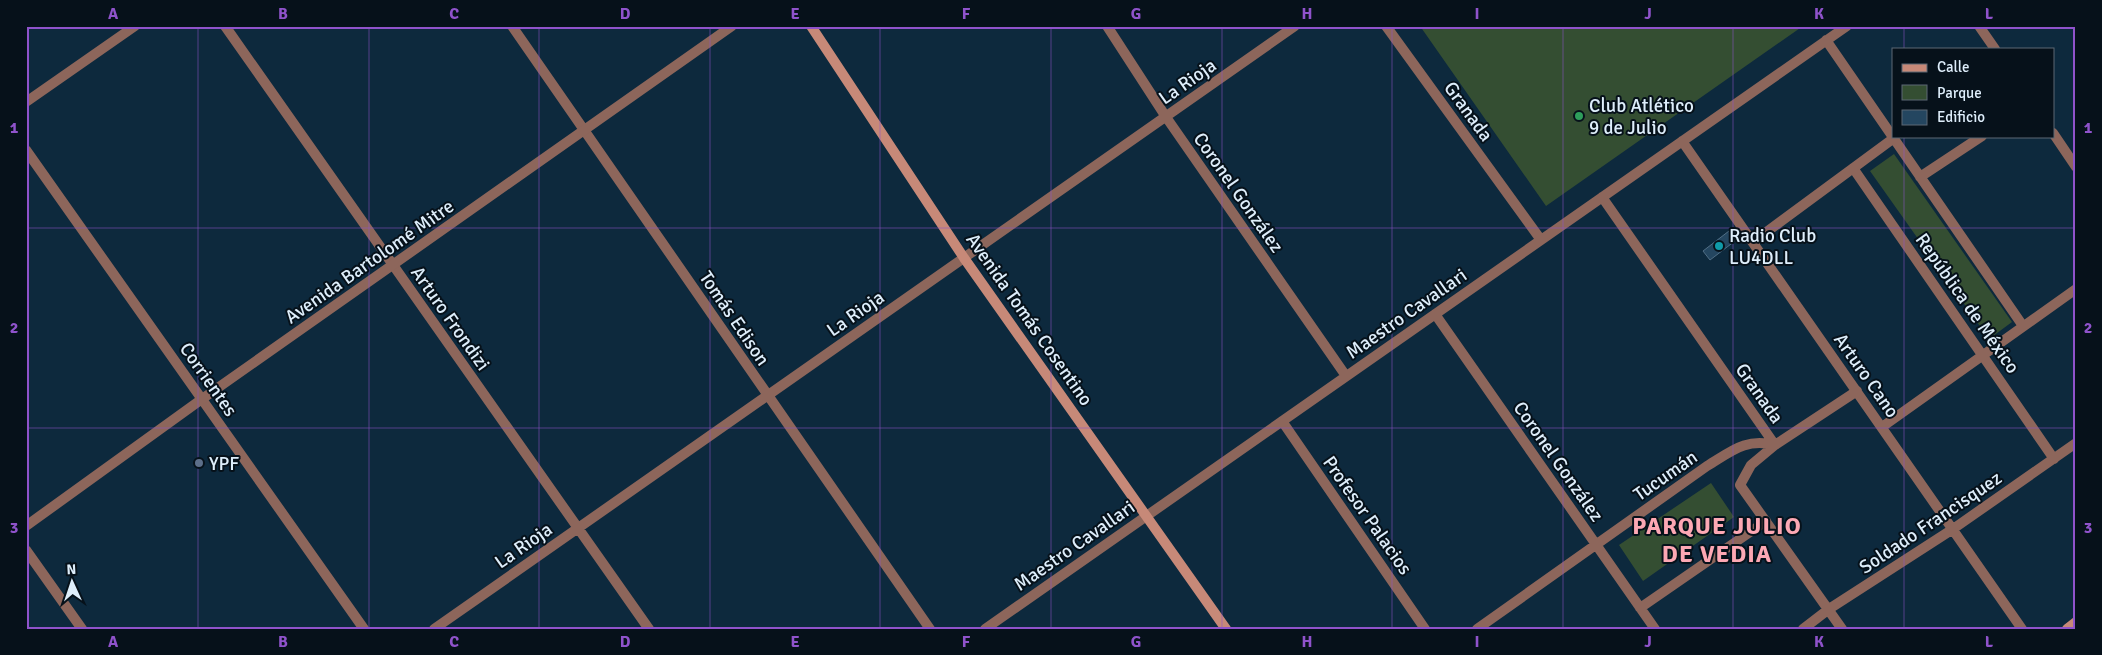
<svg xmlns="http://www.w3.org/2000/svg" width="2102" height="655" viewBox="0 0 2102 655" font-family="Signika,sans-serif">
	<rect width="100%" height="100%" fill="#0d293d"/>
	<path fill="#344e32" d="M1420 26H1803L1546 206Z
		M1894 154 2012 322 1989 339 1870 171Z
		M1711 483 1734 517 1643 581 1619 545Z"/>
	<path fill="#244660" stroke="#516e85" d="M1729 231 1735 241 1710 260 1703 251Z"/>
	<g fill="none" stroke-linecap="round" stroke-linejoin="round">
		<path stroke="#8d665b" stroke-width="10" d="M225 26 649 629
			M512 26 930 629
			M1107 26 1166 117 1346 376
			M1386 26 1541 240
			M1979 26 1995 49
			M1826 40 2023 326
			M2053 133 2076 167
			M1682 141 2022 629
			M26 150 364 629
			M1853 168 2054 459
			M1920 177 1982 136
			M1602 197 1775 445
			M1753 242 1894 138
			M1435 314 1655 629
			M1282 421 1425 629
			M1882 427 2076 289
			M26 550 82 629
			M1640 608 1766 521
			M434 629 1295 26
			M985 629 1847 26
			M1477 629 1707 466C1732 451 1745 438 1775 445
			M1803 629 1829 609 1953 529 2076 443
			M1842 629 1740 485 1751 465 1775 445 1857 391"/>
		<path stroke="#8d665b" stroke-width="10" d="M26 102 135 26
			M26 526 202 399 732 26"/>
		<path stroke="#c78978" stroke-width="10" d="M811 26 964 258 1226 629
			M2067 629 2076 622"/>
	</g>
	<path fill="none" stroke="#8f53cb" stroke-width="1" stroke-opacity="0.55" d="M198 26V629M369 26V629M539 26V629M710 26V629M880 26V629M1051 26V629M1222 26V629M1392 26V629M1563 26V629M1733 26V629M1904 26V49M1904 136V629M26 228H2076M26 428H2076"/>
	<circle fill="#2e9e5b" stroke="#06111a" stroke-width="2" cx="1579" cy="116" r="5"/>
	<circle fill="#0f9aa8" stroke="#06111a" stroke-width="2" cx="1719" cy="246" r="5"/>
	<circle fill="#5c6f8a" stroke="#06111a" stroke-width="2" cx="199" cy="463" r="5"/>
	<g text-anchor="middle" stroke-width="4" stroke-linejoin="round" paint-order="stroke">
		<g font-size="19" fill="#deeefb" stroke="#06111a">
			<text transform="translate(1187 81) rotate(-35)" y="7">La Rioja</text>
			<text transform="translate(1469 111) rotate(54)" y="7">Granada</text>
			<text transform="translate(1239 192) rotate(55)" y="7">Coronel González</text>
			<text transform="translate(369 261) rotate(-35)" y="7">Avenida Bartolomé Mitre</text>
			<text transform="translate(1968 303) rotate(55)" y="7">República de México</text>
			<text transform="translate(855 313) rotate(-35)" y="7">La Rioja</text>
			<text transform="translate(1406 313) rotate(-35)" y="7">Maestro Cavallari</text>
			<text transform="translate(451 318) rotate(55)" y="7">Arturo Frondizi</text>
			<text transform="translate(735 318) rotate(56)" y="7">Tomás Edison</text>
			<text transform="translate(1030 319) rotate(55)" y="7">Avenida Tomás Cosentino</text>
			<text transform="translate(1867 375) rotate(55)" y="7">Arturo Cano</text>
			<text transform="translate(209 379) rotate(55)" y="7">Corrientes</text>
			<text transform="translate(1760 393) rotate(55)" y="7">Granada</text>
			<text transform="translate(1559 461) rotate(55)" y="7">Coronel González</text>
			<text transform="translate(1665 475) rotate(-35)" y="7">Tucumán</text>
			<text transform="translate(1368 515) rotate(55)" y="7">Profesor Palacios</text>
			<text transform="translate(1930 522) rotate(-34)" y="7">Soldado Francisquez</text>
			<text transform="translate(523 545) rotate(-35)" y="7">La Rioja</text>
			<text transform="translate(1074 545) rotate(-35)" y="7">Maestro Cavallari</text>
		</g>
		<g font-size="19" fill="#deeefb" stroke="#06111a" text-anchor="start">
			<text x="1589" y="112">Club Atlético<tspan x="1589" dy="22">9 de Julio</tspan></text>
			<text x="1729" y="242">Radio Club<tspan x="1729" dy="22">LU4DLL</tspan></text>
			<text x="209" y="470">YPF</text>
		</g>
		<g font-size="24" font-weight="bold" letter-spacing="1" fill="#fda8b4" stroke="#06111a">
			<text x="1717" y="534">PARQUE JULIO<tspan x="1717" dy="28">DE VEDIA</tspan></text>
		</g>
	</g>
	<rect width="2102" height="655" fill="none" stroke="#06111a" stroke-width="55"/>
	<rect x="1892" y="48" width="162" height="90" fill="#06111a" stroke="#5c6974"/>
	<rect x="1902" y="64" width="25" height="8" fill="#c78978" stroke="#5c6974"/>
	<text x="1937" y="72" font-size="15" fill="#deeefb">Calle</text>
	<rect x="1902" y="85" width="25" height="15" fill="#344e32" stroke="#5c6974"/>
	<text x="1937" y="98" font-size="15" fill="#deeefb">Parque</text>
	<rect x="1902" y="110" width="25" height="15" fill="#244660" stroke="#5c6974"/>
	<text x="1937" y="122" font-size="15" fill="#deeefb">Edificio</text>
	<g transform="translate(72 582) rotate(357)" stroke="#06111a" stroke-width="4" paint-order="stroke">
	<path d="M0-4L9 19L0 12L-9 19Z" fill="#deeefb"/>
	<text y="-8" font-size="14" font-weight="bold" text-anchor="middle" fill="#deeefb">N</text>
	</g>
	<rect x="28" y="28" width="2046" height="600" fill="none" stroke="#8f53cb" stroke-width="2"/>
	<g font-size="16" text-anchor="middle" font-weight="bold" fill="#8f53cb">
		<text x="113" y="19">A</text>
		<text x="283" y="19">B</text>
		<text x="454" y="19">C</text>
		<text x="625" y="19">D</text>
		<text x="795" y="19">E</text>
		<text x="966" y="19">F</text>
		<text x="1136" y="19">G</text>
		<text x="1307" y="19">H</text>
		<text x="1477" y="19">I</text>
		<text x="1648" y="19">J</text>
		<text x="1819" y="19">K</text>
		<text x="1989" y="19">L</text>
		<text x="14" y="133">1</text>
		<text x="2088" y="133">1</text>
		<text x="14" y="333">2</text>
		<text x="2088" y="333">2</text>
		<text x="14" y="533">3</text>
		<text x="2088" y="533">3</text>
		<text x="113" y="647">A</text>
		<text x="283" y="647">B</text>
		<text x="454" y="647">C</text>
		<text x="625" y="647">D</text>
		<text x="795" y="647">E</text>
		<text x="966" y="647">F</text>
		<text x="1136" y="647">G</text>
		<text x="1307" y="647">H</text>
		<text x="1477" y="647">I</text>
		<text x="1648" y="647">J</text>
		<text x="1819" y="647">K</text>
		<text x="1989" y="647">L</text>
	</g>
</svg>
